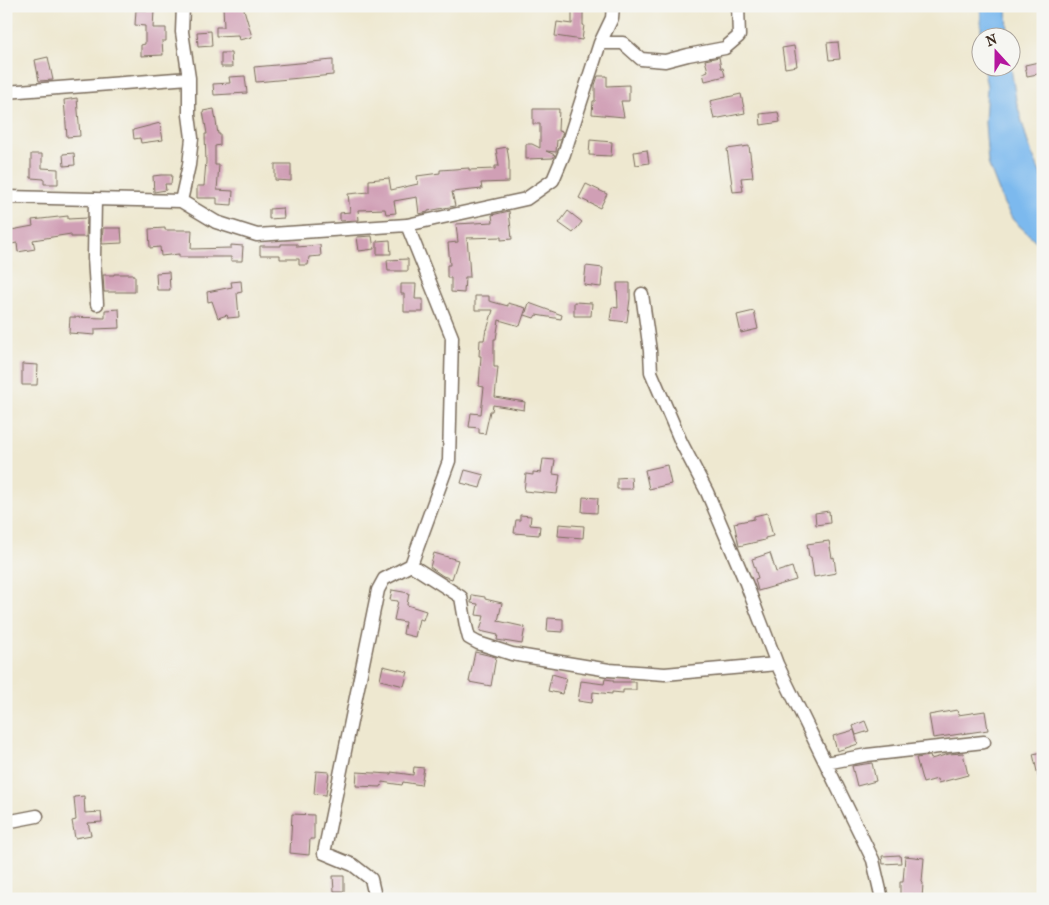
<svg xmlns="http://www.w3.org/2000/svg" width="1049" height="905" viewBox="0 0 1049 905" font-family="'IM FELL French Canon',serif">
	<rect width="100%" height="100%" fill="#f6f6f2"/>
	<filter id="ink" filterUnits="userSpaceOnUse"><feTurbulence type="fractalNoise" baseFrequency=".02" numOctaves="2"/><feDisplacementMap in="SourceGraphic" scale="10" xChannelSelector="R" yChannelSelector="G"/><feConvolveMatrix kernelMatrix="1 2 1 2 8 2 1 2 1" color-interpolation-filters="sRGB"/></filter>
	<filter id="wash" filterUnits="userSpaceOnUse"><feTurbulence type="fractalNoise" baseFrequency=".0096" numOctaves="4" result="noise"/><feDisplacementMap in="SourceGraphic" scale="20" xChannelSelector="R" yChannelSelector="G"/><feGaussianBlur stdDeviation="1.12" result="paint"/><feColorMatrix in="noise" values="0 0 0 0 0 0 0 0 0 0 0 0 0 0 0 0 0 1.4 0 .05"/><feComposite in="paint" operator="in"/></filter>
	<g filter="url(#wash)">
		<rect width="100%" height="100%" fill="#eee8d0"/>
		<path fill="#7bb9ee" stroke="#5b7286" d="M981 6H1007L1008 37 982 38 981 52Z
			M983 68H1011L1016 100 1029 147 1043 179V257L1037 242 1013 220 1004 204 988 163 985 122 987 86Z"/>
		<g id="blocks">
			<path fill="#d09fb5" d="M223 6H243L252 37 239 40 238 35 216 36V27H224Z
				M572 9H583V25H584L582 40 555 36 557 22 572 24Z
				M136 10H154L153 28H166V41H162L163 55 141 56V45L145 44V26L135 25Z
				M211 31 212 46 198 47 197 32Z
				M838 42 840 59 829 60 827 43Z
				M794 46 797 66 785 68 782 48Z
				M221 53H231L232 67H221Z
				M48 57 53 80 39 81 35 60Z
				M719 57 721 68H723L725 76 705 81 703 73 708 71 705 60Z
				M333 60V75L256 82 254 67Z
				M1043 61V73L1027 76 1025 65Z
				M245 76 247 93 214 95 213 84 230 83 229 77Z
				M598 76H607V86L629 85V101H621L624 117 592 114 593 101H595V85Z
				M741 94 745 113 714 119 710 101Z
				M77 98 80 136 67 137 64 100Z
				M214 109 218 134H220V145L215 146V165H219L217 190 233 191 232 205 217 204V198H197V186H204L206 162 205 134H207L203 111Z
				M533 109H559L558 131 563 132 560 140H557L556 152 546 151 555 155 553 158 526 159V144H532L540 148V124H533Z
				M778 112 780 122 761 125 760 114Z
				M160 123 163 140 141 143 140 138 134 139 133 130Z
				M590 140 612 142 611 156 589 155Z
				M749 146 753 177 741 178 743 191 733 192 727 149Z
				M507 147 509 161V182L481 183 482 189 452 192 455 206 428 211V212L419 214 417 197 394 201 396 213 386 214 385 209 358 210 359 220 340 221V213L350 212 348 194 369 192V180L389 178 391 190 418 184 417 176 440 173V170L469 168V170L495 169V166H499L496 149Z
				M647 150 649 163 636 165 634 152Z
				M74 153 75 165 64 166 63 154Z
				M31 154H42V168L58 169V184H44V179L31 178Z
				M275 164H291V181L275 180Z
				M161 175H172L171 184H165L166 190 154 192 153 176Z
				M586 184 607 194 600 208 579 198Z
				M283 208 284 218 269 219V209Z
				M509 211 512 239 501 240V237L467 238 469 261 470 277H465L464 293 451 292V278H447V265H450L448 243 458 242 456 224 493 222 492 215Z
				M568 211 582 222 573 233 559 223Z
				M68 216V219L87 218 86 237H71V234L33 240 35 249 18 252 17 243 6 245V231L33 226 32 220Z
				M103 228H121L122 243 102 244Z
				M165 228V230H192L191 249 231 248V245L243 246 242 261H231V257H179V254L161 256 160 247 150 248 149 229Z
				M372 236 374 249 359 251 357 237Z
				M390 240 391 254H377V241Z
				M281 244H297V247L320 245 321 256 309 257 308 265H299V259H280V255H260V246H281Z
				M408 259V271H388L387 260Z
				M586 266 603 268 601 287 584 285Z
				M169 272 170 290H157L156 273Z
				M114 274H133V276H135V292H104L103 275H114Z
				M241 281 242 292 237 293 239 317 228 318 227 315 218 318 212 301 208 302 207 292 232 287 231 282Z
				M617 283H630V299L627 322 610 320 612 307 618 308Z
				M401 284H416L415 299H423V312H404V294H401Z
				M475 296H489V301L508 306V303L526 308 520 326 499 320 496 339H494V367H498L495 397 525 402 524 410 493 405 492 411H490L485 434 479 433V428L469 427 471 413 481 414 484 387 479 386 481 356H479L480 340H484L486 330H487L493 310H475Z
				M574 302 592 303 591 316H574Z
				M529 303 562 315 561 319 536 315 534 318 525 315Z
				M119 309 120 328 95 329V335L69 333 70 317 105 318V310Z
				M754 311 758 329 741 333 737 315Z
				M22 364 38 365 37 385H22Z
				M543 459 555 460 553 474 560 475 557 494 524 491 526 474 533 475V472L541 473Z
				M667 465 671 484 649 489 645 470Z
				M465 470 484 475 480 488 461 483Z
				M631 477 632 489H617V478Z
				M583 497 598 498 597 513 582 512Z
				M829 511 830 523 816 525 815 513Z
				M767 513 773 536 765 538V540L739 546 734 523 754 519V516Z
				M520 515 531 516 530 525 540 526 539 535 514 533 516 520H520Z
				M559 524 584 526 583 538 558 536Z
				M829 541 832 558 834 557 836 573 814 577 811 557H809L807 544Z
				M434 553 458 560 452 579 443 576 430 567Z
				M770 553 776 572 792 567 796 580 758 591 755 579 758 578 752 559Z
				M392 590 409 593 407 605 426 611 423 620 419 619 415 637 403 634 405 622 394 620 398 601 390 600Z
				M472 595 485 597V599L502 603 498 621 525 627 522 644 497 640 498 635 480 631 484 616 476 615 478 604 471 603Z
				M548 618 563 619V632L547 631Z
				M475 652 496 657 491 686 469 682Z
				M383 666 408 672 404 686 380 680Z
				M552 674 566 678 562 694 548 691Z
				M605 679 613 680V682H636V690H623V693L612 692V694L593 692 592 703 578 701 581 681 604 684Z
				M957 710 958 715 985 711 988 730 933 738 929 715Z
				M865 721 869 731 856 735 853 726Z
				M854 730 858 744 837 751 833 736Z
				M1043 752V780H1039L1033 754Z
				M963 753 968 775 938 783 937 779 923 783 916 758 930 756 931 759 949 754Z
				M872 763 876 781 857 786 852 766Z
				M414 767 424 768 421 785 403 782 402 785 382 782 381 787 356 786 357 772 391 774V772L413 775Z
				M316 771 329 772 326 795 314 794Z
				M84 796 85 813 101 812 102 822 88 823 91 835 75 838 72 821 76 820 74 797Z
				M292 814 314 815V839H310L309 855 290 853Z
				M900 855 901 863 883 864 882 856Z
				M905 856 924 858 922 882 923 883 922 899H900V882H903Z
				M333 876H344V891H334Z"/>
		</g>
	</g>
	<g filter="url(#ink)">
		<use href="#blocks" fill-opacity="0" stroke="#7a6c5c" stroke-width="1"/>
		<g fill="none" stroke-linecap="round" stroke-linejoin="round">
			<defs>
				<path id="minor" d="M183 6 182 32 189 78V115L192 138 189 165 181 201 216 222 257 235 407 225 526 199 553 180 564 154 600 43H623L641 59 665 61 688 55 725 48 739 36 738 6
					M600 43 612 18 613 6
					M6 92 189 78
					M6 197 181 201
					M95 199 94 258 97 304
					M642 294 650 351 651 372 681 442 707 492 746 583 777 664
					M411 565 461 597 466 626 469 638 478 643 512 654 609 670 665 674 777 664 873 860 882 899
					M826 763 867 755 984 742
					M6 822 37 816
					M374 899V892L371 879 353 865 324 853 378 590 384 579 411 565 449 461 452 337 407 225"/>
			</defs>
			<use href="#minor" stroke="#7a6c5c" stroke-width="15"/>
			<use href="#minor" stroke="#fff" stroke-width="12"/>
		</g>
	</g>
	<rect width="1049" height="905" fill="none" stroke="#f6f6f2" stroke-width="25"/>
	<g transform="translate(996 52) rotate(339)"><circle r="24" fill="#f6f6f2" stroke="#aba49d"/>
	<path d="M0-4L9 19L0 12L-9 19Z" fill="#b5179e"/>
	<text y="-8" font-size="14" font-weight="bold" text-anchor="middle" fill="#3b2a1e">N</text>
	</g>
</svg>
